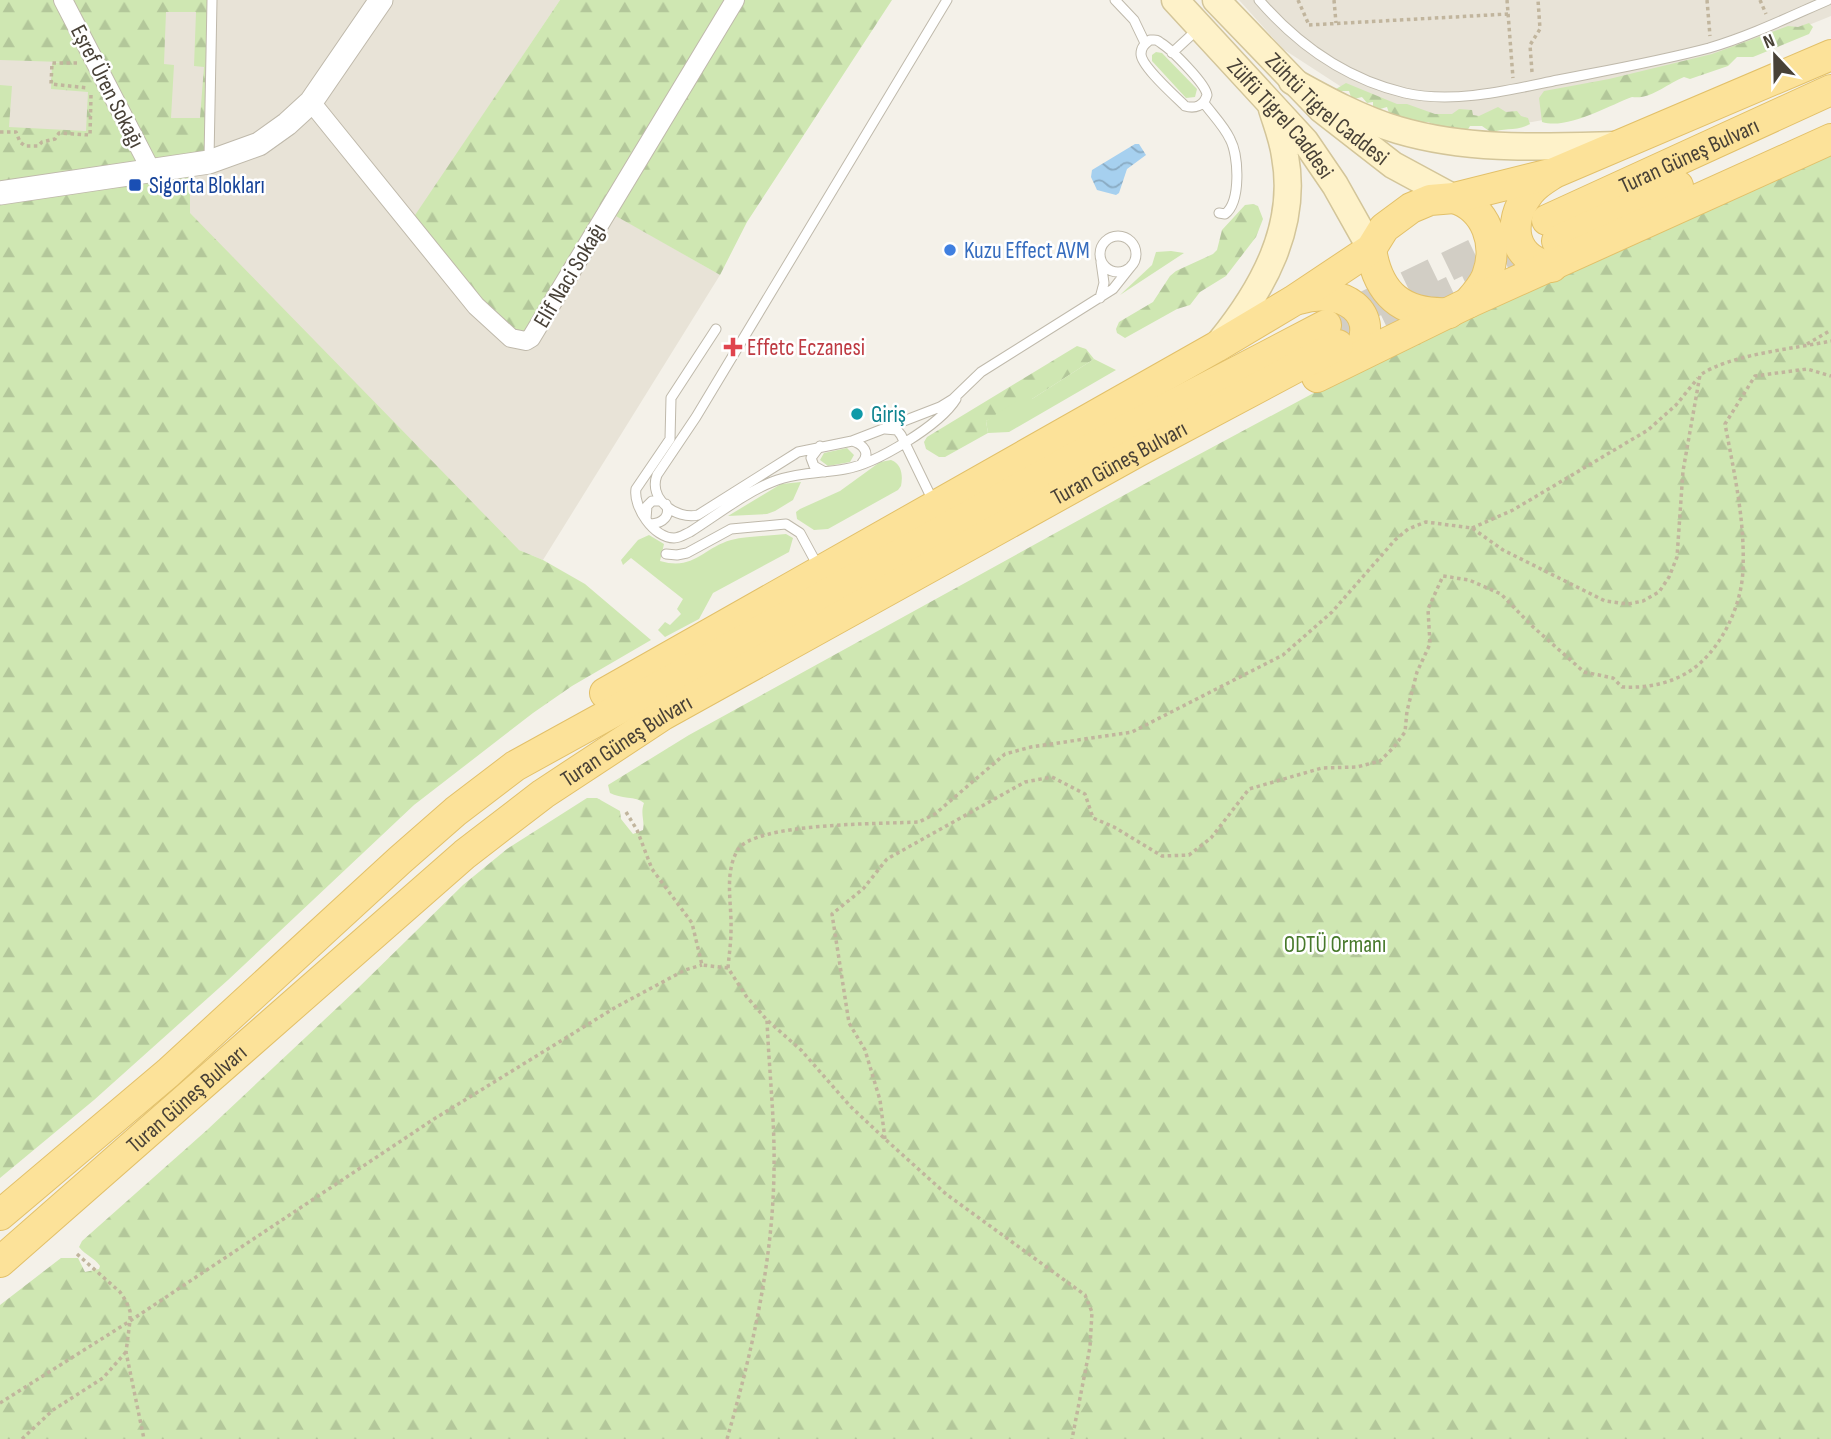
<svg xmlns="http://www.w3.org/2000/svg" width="1831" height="1439" viewBox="0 0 1831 1439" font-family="'Sofia Sans Condensed',sans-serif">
	<defs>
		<pattern id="forest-firs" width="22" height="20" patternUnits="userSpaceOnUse" patternTransform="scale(1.75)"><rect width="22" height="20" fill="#cfe7b2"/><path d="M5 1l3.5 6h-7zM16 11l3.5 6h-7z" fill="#b3c79a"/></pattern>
		<pattern id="water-waves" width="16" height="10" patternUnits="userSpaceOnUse" patternTransform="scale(1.75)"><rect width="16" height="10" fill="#a6d0ef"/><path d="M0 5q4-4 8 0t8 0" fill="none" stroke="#89aac2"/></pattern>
	</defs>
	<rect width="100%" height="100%" fill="#f4f1e9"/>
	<path fill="#e8e3d7" d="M0 0H560L410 224 607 210 720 275 543 560 0 335Z
		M1239 0H1831V16L1598 110 1532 122 1492 126H1469L1368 100 1340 86 1283 49Z"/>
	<path fill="url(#forest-firs)" fill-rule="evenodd" d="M0 0H212L209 162 190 166V213L519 550 543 560 585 584 651 640 572 686 533 713 414 805 228 980 94 1100 0 1178V85L12 86 9 127 86 131 88 92 51 89 52 63 62 62 0 60ZM166 12H196L194 66 204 67 200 118H171L174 65 164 64Z
		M560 0H892L747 222 720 275 607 211 521 342 409 224Z
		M1809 23 1813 27 1809 34 1753 57H1737L1728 66 1690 79 1684 77C1668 83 1651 100 1632 97 1608 106 1567 130 1542 122L1539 98 1544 91 1609 79 1712 54 1788 26 1798 27Z
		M1346 83 1397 104H1407L1435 114H1452L1459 109 1472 110 1473 115 1479 116 1498 107 1506 112 1517 111 1521 116 1528 118 1530 124C1517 132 1503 127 1492 133L1482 126H1470L1467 131 1442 128 1428 122 1417 123 1412 119C1403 121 1398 114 1389 113L1387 107 1380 109 1373 107V102L1367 103 1362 97 1354 99 1351 97 1349 91H1337L1336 89Z
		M1831 155V1439H0V1305L61 1258H78L85 1272 99 1269 100 1266C94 1257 86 1256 79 1247L82 1241 207 1130 355 991 463 885 507 849 587 798H597L620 811 621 819 633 834 643 830C645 821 640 814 644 803 636 796 620 799 610 793L608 785 689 735 1157 477 1323 388 1624 245Z
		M1253 204 1258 206 1263 219 1256 237 1226 276 1200 292 1190 305 1177 309 1125 338 1117 333 1116 329 1119 322 1153 302 1170 276 1176 271 1213 254 1217 250 1222 230 1245 205Z
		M1077 346 1086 349 1094 359 1032 399 986 421 988 433 945 457H939L926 449 924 442 927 437Z"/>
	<path fill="#cfe7b2" d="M1156 52 1162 53 1197 89 1195 97 1186 98 1152 61V55Z
		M1171 251 1184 253 1120 295 1152 265 1156 252Z
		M1094 359 1116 370 1009 432 988 433 986 421 1022 397 1032 399Z
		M847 448 854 455 850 462 828 466 820 460 824 453Z
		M891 460C902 464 903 476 901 486L898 490 828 529 814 530 797 519 796 512 800 509 840 491 880 462Z
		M801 482 793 500 775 511 767 514 728 516 781 484Z
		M786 534 793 538 789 552 713 593 699 619 665 637 658 630 665 622 670 625 681 614 677 609 683 599 631 558 623 565 621 560 638 540 649 535 664 544 660 561C694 571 703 548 731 540 748 536 769 536 786 534Z"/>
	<path fill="url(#water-waves)" d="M1135 144H1139L1146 155 1127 169 1119 193 1116 195 1097 190 1091 177 1092 170Z"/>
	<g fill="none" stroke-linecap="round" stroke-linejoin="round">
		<path stroke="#d2cec5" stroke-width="30" stroke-dasharray="30 15" stroke-linecap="butt" d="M1326 325 1511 236
			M1344 342 1557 241"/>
		<defs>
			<path id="service" d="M947 0 696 417 657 475C648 499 676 520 698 515L798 452 852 441 940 407 953 399 981 372 1113 289 1132 265
				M1115 0 1134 20 1145 43
				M1259 0C1298 45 1346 79 1405 93 1455 104 1509 90 1558 80 1609 70 1660 61 1709 48 1750 36 1789 17 1828 0
				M1150 40C1156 40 1156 39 1161 43 1172 50 1206 84 1207 95 1204 106 1195 109 1185 106 1175 96 1141 66 1141 54 1141 47 1145 44 1150 40Z
				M1172 53 1199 28
				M1204 103C1212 114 1224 126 1230 139 1239 156 1241 202 1225 214L1219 213
				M209 159 212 0
				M1100 254a18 18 0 1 1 36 0a18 18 0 1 1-36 0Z
				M1100 298 1104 283 1101 262
				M716 329 671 398 670 439 636 489C633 507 654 538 674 538 680 538 685 534 690 532 714 517 746 492 772 482 794 473 822 473 845 469 876 464 940 425 956 399
				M885 429 897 430 901 435 934 503
				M852 441C863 444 871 453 862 463
				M820 446 811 458 814 466 825 472
				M646 519 647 506 652 501H661
				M651 524C663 523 671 516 666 504
				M666 554 677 555 687 553 731 529 786 524 800 533 819 568"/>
			<path id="minor" d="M63 0 152 172
				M311 102 476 306 511 338 526 341 531 338 735 0"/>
			<path id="tertiary" d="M0 193 209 162 259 144 287 124 311 102 381 0"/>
			<g id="secondary">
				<path id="s1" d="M1175 0 1305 141 1335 185 1371 249"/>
				<path id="s2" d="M1216 0 1321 109 1393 165 1454 198"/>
				<path d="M1292 81C1326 100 1361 119 1398 130 1469 151 1543 147 1616 145"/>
				<path d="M1220 342C1263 289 1298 226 1285 156 1283 140 1277 125 1272 109"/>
			</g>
			<g id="primary">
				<path d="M1551 175C1543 180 1534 186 1529 193 1506 223 1512 260 1552 267"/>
				<path d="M1454 198C1486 208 1499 244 1487 276 1483 286 1475 295 1468 303"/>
				<path id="s3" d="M1547 220 1831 90"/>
				<path d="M1557 241 1678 186"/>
				<path d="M1371 249C1378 295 1403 315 1449 313"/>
				<path d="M1299 299C1340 286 1385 311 1356 357"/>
				<path d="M1317 377 1468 303 1831 139"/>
				<path d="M605 693 1216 347 1293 301 1371 249 1384 228 1411 208 1430 200 1454 198 1554 173 1831 55"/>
				<path d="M0 1215 168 1073 400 860 456 811 515 766 1125 430 1326 325"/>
				<path id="s4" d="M0 1262 465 854 543 794 663 715 1137 452 1338 345"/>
			</g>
		</defs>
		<use href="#service" stroke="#bfb9ab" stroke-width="11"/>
		<use href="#minor" stroke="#bfb9ab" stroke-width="20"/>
		<use href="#tertiary" stroke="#bfb9ab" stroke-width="25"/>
		<use href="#secondary" stroke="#d3c599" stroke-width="29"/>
		<use href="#primary" stroke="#e2c069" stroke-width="32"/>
		<path stroke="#c1b59d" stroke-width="3.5" stroke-dasharray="3.5 3.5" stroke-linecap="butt" d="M1298 0 1309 25
			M1334 0 1336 23
			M1507 0 1513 78
			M1707 0 1710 36
			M1760 0 1766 14
			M1309 25 1508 14
			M77 63H52L51 84 88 88
			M1532 72 1530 45 1540 29 1538 0
			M0 132H16L20 142 25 146H38L42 142 55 139 59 133 90 135 91 95
			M1807 344 1831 330
			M1472 528 1513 510 1648 430 1676 405 1698 378
			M626 812 637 830 652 869 692 923 702 965 728 968 746 996 767 1020 801 1050 850 1106 885 1139 946 1194 1085 1295 1092 1312 1090 1347 1072 1439
			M728 968C729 955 731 943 731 930 732 904 724 875 737 851 752 822 885 824 919 822L935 814 1005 754 1031 747 1132 732 1283 655 1332 612 1395 540 1408 529 1426 522 1472 528 1503 550 1605 601 1628 604 1643 601 1659 592 1669 577 1677 557 1683 471 1700 375C1731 354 1793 349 1831 341
			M885 1139 880 1100 865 1050 849 1023 832 914 863 889 887 859 1025 782 1052 777 1085 794 1093 818 1114 827 1162 856 1189 855 1211 838 1249 789 1322 768 1357 767 1380 761 1394 747 1405 732 1407 711 1417 672 1430 644 1428 609 1443 576 1469 580 1501 594 1531 625 1584 672 1613 678 1622 687C1644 688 1665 685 1685 674 1719 655 1742 607 1743 569 1745 520 1734 472 1725 424L1755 376 1807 369 1831 376
			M77 1254 120 1292 126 1301 130 1311V1321L126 1352 144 1439
			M0 1403 130 1321 434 1119 616 1007 685 970 702 965
			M22 1439 53 1410 103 1378 126 1352
			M727 1439C752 1352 773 1261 774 1170 775 1121 769 1070 767 1020"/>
		<use href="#service" stroke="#fff" stroke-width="9"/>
		<use href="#minor" stroke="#fff" stroke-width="18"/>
		<use href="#tertiary" stroke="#fff" stroke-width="23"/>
		<use href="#secondary" stroke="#fef2c9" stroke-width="26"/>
		<use href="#primary" stroke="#fce299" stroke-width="30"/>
	</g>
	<rect fill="#1a4fb4" stroke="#fff" stroke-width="2.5" x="128" y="178" width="14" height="14" rx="3.5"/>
	<circle fill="#3f7fe0" stroke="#fff" stroke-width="2.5" cx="950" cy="250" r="7"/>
	<path fill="#e0444e" stroke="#fff" stroke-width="2.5" d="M729.5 336.5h7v7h7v7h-7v7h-7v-7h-7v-7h7z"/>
	<circle fill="#0f9aa8" stroke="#fff" stroke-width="2.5" cx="857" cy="414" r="7"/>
	<g text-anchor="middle" stroke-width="5" stroke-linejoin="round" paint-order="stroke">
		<g font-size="23" fill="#484137" stroke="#fff">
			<text transform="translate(108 86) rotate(63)" y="8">Eşref Üren Sokağı</text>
			<text dy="8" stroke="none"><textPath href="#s2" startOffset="156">Zühtü Tigrel Caddesi</textPath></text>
			<text dy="8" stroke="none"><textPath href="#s1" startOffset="159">Zülfü Tigrel Caddesi</textPath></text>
			<text dy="8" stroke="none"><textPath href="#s3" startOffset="156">Turan Güneş Bulvarı</textPath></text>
			<text transform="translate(569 275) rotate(-59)" y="8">Elif Naci Sokağı</text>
			<text dy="8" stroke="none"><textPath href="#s4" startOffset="1382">Turan Güneş Bulvarı</textPath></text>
			<text dy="8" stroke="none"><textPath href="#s4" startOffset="816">Turan Güneş Bulvarı</textPath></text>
			<text dy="8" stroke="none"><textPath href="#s4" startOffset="248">Turan Güneş Bulvarı</textPath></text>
		</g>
		<g font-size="23" fill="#164399" stroke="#fff" text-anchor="start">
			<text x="149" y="193">Sigorta Blokları</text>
		</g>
		<g font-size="23" fill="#366cbe" stroke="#fff" text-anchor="start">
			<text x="964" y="258">Kuzu Effect AVM</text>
		</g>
		<g font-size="23" fill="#be3a42" stroke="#fff" text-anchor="start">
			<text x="747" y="355">Effetc Eczanesi</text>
		</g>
		<g font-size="23" fill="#0d838f" stroke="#fff" text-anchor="start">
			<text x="871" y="422">Giriş</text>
		</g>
		<g font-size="23" fill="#47792b" stroke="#fff">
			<text x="1335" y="952">ODTÜ Ormanı</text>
		</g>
	</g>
	<g transform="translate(1775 56) rotate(338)" stroke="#ffffff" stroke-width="5" paint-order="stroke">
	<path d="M0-5L12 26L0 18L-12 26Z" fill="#484137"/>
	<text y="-10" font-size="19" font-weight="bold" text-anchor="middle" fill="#484137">N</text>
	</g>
</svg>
